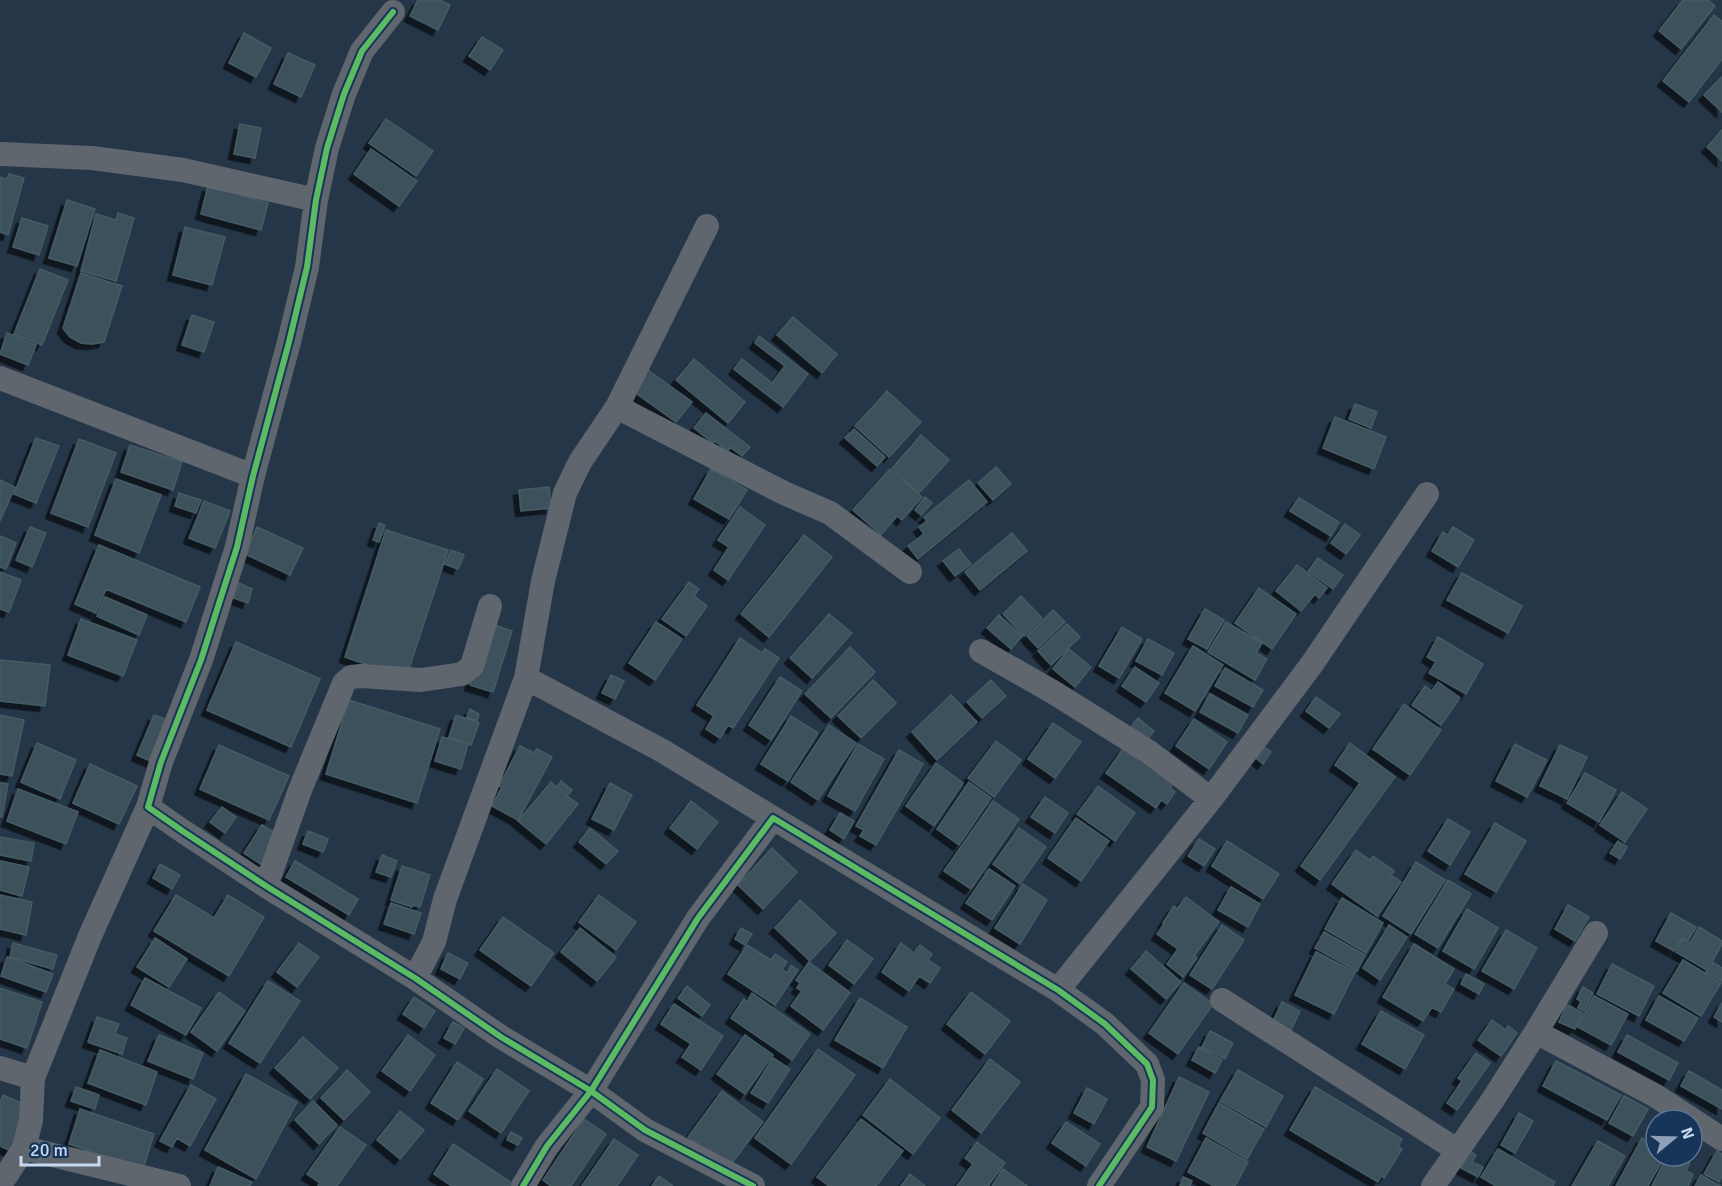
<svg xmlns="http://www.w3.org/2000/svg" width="1722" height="1186" viewBox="0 0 1722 1186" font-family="Signika,sans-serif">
	<defs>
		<filter id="shadow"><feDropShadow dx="-5.5" dy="5.5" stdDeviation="0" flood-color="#0009"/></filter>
	</defs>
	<rect width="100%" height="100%" fill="#253649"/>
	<path fill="#3c515c" stroke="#445b63" stroke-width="1.5" filter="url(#shadow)" d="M418 0H440L450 5 438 30 410 16Z
		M1683 0H1708L1715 6 1681 49 1659 31Z
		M1714 15 1722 21V59L1689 102 1663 81Z
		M244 33 271 48 256 77 229 63Z
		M482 37 503 50 490 70 469 56Z
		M288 53 315 65 301 97 274 84Z
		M1722 77V112L1704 95Z
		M386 119 433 151 416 176 369 143Z
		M240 124 261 128 255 158 234 154Z
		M1722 130V161L1707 147Z
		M371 149 417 181 399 206 354 174Z
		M9 174 24 178 8 235 0 232V177L7 179Z
		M208 186 268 203 261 230 201 214Z
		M67 200 95 209 77 266 49 258Z
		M118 213 134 218 116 281 81 271 96 214 116 220Z
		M22 218 48 226 39 255 13 247Z
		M185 227 225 237 212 285 173 275Z
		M40 269 68 280 42 345 14 334Z
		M81 273 122 286 104 342 92 344 81 343 70 337 63 328Z
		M192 315 214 322 204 352 182 345Z
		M793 317 837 354 822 373 777 335Z
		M7 333 36 345 28 365 0 354Z
		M759 336 808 374 783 407 734 369 742 359 772 383 785 366 755 343Z
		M694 359 745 402 728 423 676 380Z
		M648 370 692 402 676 422 633 391Z
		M887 391 921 422 889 457 855 426Z
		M1355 404 1377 412 1371 428 1349 419Z
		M706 413 750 447 742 456 730 447 728 451 715 441 713 443 694 428Z
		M1335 417 1386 437 1374 469 1323 448Z
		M854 429 885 457 877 466 845 438Z
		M921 435 949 460 919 493 892 468Z
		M36 438 59 446 36 503 14 494Z
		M79 439 116 453 88 527 51 513Z
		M130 445 182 462 173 490 121 472Z
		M996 467 1011 484 993 500 978 483Z
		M711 469 747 490 729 519 694 499Z
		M890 469 922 497 902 520 897 516 881 535 853 510Z
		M116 479 161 495 139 553 95 535Z
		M0 480 15 487 0 521Z
		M969 480 987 502 918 559 908 546 924 534 919 527 927 521 924 517Z
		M549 487 551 508 521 511 519 490Z
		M179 493 201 500 196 513 175 506Z
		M925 497 932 503 921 515 915 510Z
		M1299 498 1339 522 1331 536 1290 511Z
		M204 501 230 511 215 548 189 538Z
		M740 507 765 525 728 580 714 570 729 547 718 540Z
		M379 523 385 525 379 542 373 540Z
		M1345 524 1360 535 1346 554 1331 543Z
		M30 527 46 533 32 567 16 560Z
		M257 527 303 548 290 575 245 554Z
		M1453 527 1474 540 1458 567 1432 551 1443 532 1448 535Z
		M386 530 448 550 406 678 345 657Z
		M1012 533 1027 551 980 590 965 572Z
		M804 535 832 557 769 637 741 614Z
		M0 536 16 543 6 569 0 567Z
		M99 545 200 587 186 622 106 589 96 613 75 604Z
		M959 549 971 564 955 576 943 561Z
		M451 550 464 555 458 569 445 564Z
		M1318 558 1343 575 1333 589 1308 571Z
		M1297 565 1327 588 1319 598 1315 594 1301 611 1276 591Z
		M0 572 21 580 9 612 0 609Z
		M1462 573 1522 606 1508 633 1447 600Z
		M689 582 699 589 694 596 707 606 686 636 662 619Z
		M239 583 252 589 248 603 234 598Z
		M1259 588 1296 614 1272 649 1235 623Z
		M1021 596 1042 618 1024 636 1003 614Z
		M105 597 147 615 139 635 97 616Z
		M1205 609 1224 620 1207 649 1188 639Z
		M1053 610 1065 622 1038 648 1027 636Z
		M829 614 852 633 812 678 790 658Z
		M999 615 1022 636 1011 649 987 628Z
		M81 619 137 640 123 676 68 655Z
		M656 622 682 639 655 680 629 663Z
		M1226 622 1262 643 1256 653 1267 659 1255 680 1208 652Z
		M489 623 512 631 493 692 470 685Z
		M1067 624 1080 637 1051 665 1038 651Z
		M1122 627 1142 639 1119 678 1099 666Z
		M1438 637 1483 664 1466 694 1429 673 1436 662 1427 657Z
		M740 638 762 653 765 649 779 658 733 728 728 725 720 738 706 729 714 716 697 705Z
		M1148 639 1174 653 1162 675 1136 661Z
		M236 642 320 679 291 747 207 710Z
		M1193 646 1223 665 1195 711 1165 693Z
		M850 647 875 672 831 718 805 694Z
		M1069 649 1091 667 1075 687 1053 669Z
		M0 660 50 665 45 706 0 701Z
		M1135 667 1159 683 1146 702 1122 686Z
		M1225 668 1263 690 1253 707 1215 686Z
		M611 675 624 681 615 699 602 693Z
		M780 677 802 691 771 740 749 725Z
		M873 680 896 703 861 738 838 716Z
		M991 680 1006 696 982 718 967 702Z
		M1438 682 1460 698 1441 725 1412 705 1425 686 1432 691Z
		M1210 694 1248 715 1238 733 1200 712Z
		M951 695 977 722 937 760 912 732Z
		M1316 697 1340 714 1329 728 1306 711Z
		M349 700 440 729 417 803 326 774Z
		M1404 704 1441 730 1410 775 1373 749Z
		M470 709 479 714 477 721 467 717Z
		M0 715 24 720 12 776 0 774Z
		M154 715 170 721 153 762 137 755Z
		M456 715 479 723 471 745 449 737Z
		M791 716 818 733 788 781 761 764Z
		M1138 718 1154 731 1144 743 1128 730Z
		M1194 719 1227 742 1209 769 1176 746Z
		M1053 723 1081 742 1055 778 1028 759Z
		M829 725 856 743 818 800 791 782Z
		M442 737 468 744 461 769 435 761Z
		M996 741 1021 760 994 797 968 778Z
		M37 743 76 760 60 799 21 782Z
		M1350 743 1395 777 1320 880 1301 866 1360 783 1335 765Z
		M858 744 884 759 855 811 828 796Z
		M1515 744 1547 760 1527 797 1496 781Z
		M219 745 289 776 269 820 200 789Z
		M1560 745 1587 757 1567 799 1540 786Z
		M520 746 534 753 537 749 552 757 518 820 492 806 502 787 499 786Z
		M1264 747 1271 752 1263 764 1256 758Z
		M1123 749 1137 759 1138 757 1174 782 1170 788 1175 792 1167 804 1161 800 1156 808 1106 773Z
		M899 750 923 764 876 845 860 836 864 830 856 826Z
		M936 763 963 783 934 826 906 806Z
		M90 764 137 786 119 824 73 803Z
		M1585 773 1616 790 1599 822 1567 803Z
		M561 781 572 790 567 796 578 804 546 844 518 821 551 782 557 787Z
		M969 782 991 798 959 845 937 829Z
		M0 783 8 784 2 817H0Z
		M610 783 632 795 614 830 592 819Z
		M1098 786 1135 813 1115 841 1077 814Z
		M18 789 78 812 66 844 7 821Z
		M1622 792 1647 809 1625 842 1600 825Z
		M1045 797 1068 813 1055 833 1031 817Z
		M691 801 718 822 697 849 670 828Z
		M993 801 1019 819 971 889 944 871Z
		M222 807 236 817 225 833 210 822Z
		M840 813 854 821 844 839 830 830Z
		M1076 818 1109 841 1081 881 1048 858Z
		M1448 819 1470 832 1450 865 1428 851Z
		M1495 823 1526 841 1496 892 1465 874Z
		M262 825 280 836 262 865 244 853Z
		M590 828 618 851 606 864 579 842Z
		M1019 828 1046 847 1020 884 993 864Z
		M308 831 328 839 323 852 303 844Z
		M0 837 34 843 31 861 0 855Z
		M1199 839 1215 849 1204 866 1188 856Z
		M1227 841 1279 874 1263 899 1212 866Z
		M1618 841 1627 847 1620 859 1610 853Z
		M772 848 797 872 763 909 738 885Z
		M1356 850 1370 860 1373 856 1394 871 1391 875 1401 882 1377 916 1332 884Z
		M382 855 397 861 391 877 376 872Z
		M0 861 29 867 22 896 0 890Z
		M295 861 358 899 349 915 286 877Z
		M1416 862 1445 880 1411 934 1383 916Z
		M160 864 180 875 172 889 153 878Z
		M402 866 430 875 420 907 413 905 412 907 391 900Z
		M989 869 1015 886 992 920 966 903Z
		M1448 880 1471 894 1438 948 1415 934Z
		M1023 884 1047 900 1020 944 995 928Z
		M1231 887 1260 904 1248 927 1218 910Z
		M0 895 32 902 26 935 0 929Z
		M176 895 214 918 228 895 264 917 229 976 154 931Z
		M599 895 636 922 616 950 579 922Z
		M1186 897 1219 922 1194 956 1197 958 1183 977 1167 964 1178 949 1157 934 1164 924 1163 923 1174 906 1177 909Z
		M1342 898 1383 923 1366 953 1325 929Z
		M800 900 836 933 810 961 775 928Z
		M391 903 421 913 414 934 384 924Z
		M1568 905 1589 917 1575 941 1555 929Z
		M1467 909 1498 928 1474 969 1443 951Z
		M1671 913 1696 927 1688 941 1682 938 1674 951 1656 941Z
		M503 917 554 953 531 986 480 950Z
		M1222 925 1244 940 1212 989 1190 975Z
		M1389 925 1407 937 1380 980 1363 968Z
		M1699 927 1722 941V944L1712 962 1722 968V981L1706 972 1707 970 1676 952 1683 939 1690 943Z
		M580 928 616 957 597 981 561 952Z
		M741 928 752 934 745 945 735 939Z
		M1506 930 1537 948 1514 989 1482 971Z
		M1324 932 1365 955 1357 971 1315 948Z
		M155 938 187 959 169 987 137 967Z
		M847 940 873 959 854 984 829 965Z
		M13 943 57 955 53 969 10 957Z
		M299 943 319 957 297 987 277 972Z
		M901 943 914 953 920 945 932 954 928 960 940 968 930 983 919 976 909 991 882 972Z
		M1414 944 1454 969 1445 984 1454 989 1441 1012 1432 1007 1423 1021 1383 997Z
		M747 945 771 960 775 954 787 962 782 969 787 973 791 965 798 970 775 1005 728 974Z
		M1146 951 1181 982 1166 999 1131 969Z
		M1316 952 1355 972 1334 1014 1295 995Z
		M448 953 468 963 460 979 441 969Z
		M7 957 53 974 46 992 1 976Z
		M1683 960 1721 983 1701 1016 1663 993Z
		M809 962 850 993 823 1030 791 1006 802 991 797 988 800 983 796 980Z
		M1612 964 1654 986 1639 1016 1597 994Z
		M1466 974 1484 984 1479 994 1461 984Z
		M145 978 201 1008 186 1035 131 1005Z
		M268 981 300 1001 260 1063 229 1043Z
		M1184 983 1213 1004 1178 1054 1149 1033Z
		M687 986 710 1005 702 1016 678 998Z
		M1583 987 1593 993 1584 1011 1578 1008 1581 1001 1577 999Z
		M0 988 42 1002 27 1048 0 1039Z
		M219 992 245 1011 217 1051 191 1032Z
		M971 992 1010 1021 985 1054 947 1024Z
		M752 993 810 1034 792 1060 731 1018 744 999 747 1002Z
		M1594 996 1628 1014 1611 1045 1578 1027Z
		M1659 996 1698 1018 1684 1041 1646 1020Z
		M414 997 435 1011 424 1028 403 1014Z
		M860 998 907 1027 883 1068 835 1040Z
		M1282 1002 1300 1011 1291 1030 1273 1021Z
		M1722 1003V1022L1714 1017Z
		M674 1004 723 1036 701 1070 682 1057 691 1044 661 1024Z
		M1567 1005 1583 1013 1575 1029 1559 1022Z
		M1381 1011 1424 1035 1405 1069 1362 1044Z
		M97 1017 119 1024 115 1034 127 1038 122 1054 88 1042Z
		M1492 1020 1506 1030 1508 1026 1517 1033 1501 1056 1478 1040Z
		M453 1022 464 1028 455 1044 444 1038Z
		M1210 1031 1233 1043 1225 1059 1202 1047Z
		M159 1035 203 1053 193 1079 148 1061Z
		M408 1035 435 1055 410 1091 382 1071Z
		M745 1035 773 1055 745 1094 717 1074Z
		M1627 1035 1678 1063 1669 1080 1618 1052Z
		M303 1037 338 1068 310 1099 275 1068Z
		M1199 1047 1222 1060 1215 1073 1192 1060Z
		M818 1049 855 1075 791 1164 755 1138Z
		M100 1050 157 1072 146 1105 88 1083Z
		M1476 1053 1490 1063 1457 1110 1447 1103 1462 1081 1458 1078Z
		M773 1058 790 1069 768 1103 751 1093Z
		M990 1059 1020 1082 981 1133 952 1110Z
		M1556 1061 1621 1095 1607 1120 1543 1086Z
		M457 1062 483 1079 458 1120 431 1103Z
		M497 1069 529 1091 501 1133 469 1111Z
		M347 1070 370 1092 344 1120 321 1098Z
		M1238 1070 1283 1096 1266 1127 1220 1101Z
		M1689 1071 1722 1090V1109L1681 1086Z
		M246 1074 297 1102 256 1179 205 1150Z
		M1179 1077 1209 1092 1176 1161 1147 1147Z
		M890 1079 940 1118 913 1154 863 1115Z
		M191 1085 216 1099 190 1146 177 1138 172 1147 160 1141Z
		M76 1087 99 1095 95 1109 71 1101Z
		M1315 1087 1402 1139 1398 1147 1402 1149 1384 1178 1381 1176 1378 1182 1290 1130Z
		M1087 1088 1107 1099 1094 1124 1074 1113Z
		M722 1091 763 1122 729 1167 688 1137Z
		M3 1095 30 1107 11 1151 0 1146V1103Z
		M1624 1096 1648 1109 1633 1136 1609 1123Z
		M313 1101 337 1125 319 1144 295 1120Z
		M1219 1103 1264 1129 1247 1159 1203 1133Z
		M80 1109 154 1134 143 1169 69 1144Z
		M400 1111 424 1130 400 1159 377 1140Z
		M1519 1113 1533 1121 1515 1153 1501 1145Z
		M584 1119 606 1134 571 1186H551L543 1180Z
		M861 1119 903 1151 876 1186H829L817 1177Z
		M1066 1122 1100 1144 1086 1166 1052 1143Z
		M340 1127 366 1145 337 1186H318L320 1183 307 1174Z
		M511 1132 522 1138 518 1145 507 1140Z
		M1206 1138 1248 1162 1235 1186H1214L1188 1172Z
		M1642 1138 1656 1146V1156H1665L1648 1186H1616Z
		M614 1139 638 1155 617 1186H582Z
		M1598 1141 1625 1156 1608 1186H1572Z
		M977 1142 1005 1163 988 1186H957L973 1164 965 1158Z
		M453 1144 512 1183 511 1186H452L434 1174Z
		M1498 1149 1555 1182 1553 1186H1496L1481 1177Z
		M1469 1151 1476 1155 1472 1162 1483 1167 1478 1177 1461 1168Z
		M1717 1151 1722 1154V1176L1719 1182 1704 1174Z
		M1681 1158 1690 1162 1686 1171 1693 1174 1688 1186H1652L1665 1160 1676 1166Z
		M218 1167 252 1182 250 1186H210Z
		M1003 1169 1027 1186H992Z
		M910 1174 925 1186H901Z
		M1701 1175 1720 1186H1695Z
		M659 1176 673 1186H652Z
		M1183 1177 1192 1181 1190 1186H1180Z"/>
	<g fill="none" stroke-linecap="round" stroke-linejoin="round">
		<path stroke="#60666e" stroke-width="24" d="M393 12 362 51 344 94 327 148 316 200 307 267 289 342 253 476 237 547 201 660 161 762 148 807 184 832 266 886 415 978 501 1037 591 1091 645 1130 753 1186
			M0 154 92 158 183 170 316 200
			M0 378 253 476
			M617 407 784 493 830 513 910 572
			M981 651 1053 692 1149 752 1211 799
			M526 678 543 581 565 493 580 462 617 407 707 226
			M266 886 300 790 344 683 351 677 361 676 421 680 462 674 472 666 490 606
			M415 978 434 942 445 899 526 678 661 750 773 818
			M1058 990 1211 799 1312 664 1427 494
			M1222 1000 1457 1150
			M1536 1032 1656 1096 1722 1139
			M0 1068 33 1078 31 1120 24 1148 0 1185
			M33 1078 90 936 148 807
			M24 1148 179 1186
			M523 1186 547 1146 591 1091 698 918 773 818 1058 990 1105 1024 1147 1064 1153 1080 1152 1107 1099 1186
			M1433 1186 1492 1101 1536 1032 1596 933"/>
		<defs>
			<path id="cycleway" d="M393 12 362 51 344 94 327 148 316 200 307 267 289 342 253 476 237 547 201 660 161 762 148 807 184 832 266 886 415 978 501 1037 591 1091 645 1130 753 1186
				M523 1186 547 1146 591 1091 698 918 773 818 1058 990 1105 1024 1147 1064 1153 1080 1152 1107 1099 1186"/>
		</defs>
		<use href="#cycleway" stroke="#163558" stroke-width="10"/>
		<use href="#cycleway" stroke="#5cba63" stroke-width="6"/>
	</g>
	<g transform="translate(1674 1138) rotate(71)"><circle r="28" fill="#163558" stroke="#5d7795" stroke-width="1.5"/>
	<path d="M0-4.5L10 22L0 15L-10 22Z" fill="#8ea0b6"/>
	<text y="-9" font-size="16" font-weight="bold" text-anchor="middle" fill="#c7d9f0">N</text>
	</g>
	<path d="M21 1156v9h78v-9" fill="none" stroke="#c7d9f0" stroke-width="3"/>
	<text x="30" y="1156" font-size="18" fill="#c7d9f0" stroke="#163558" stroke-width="4.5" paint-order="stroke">20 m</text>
</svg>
